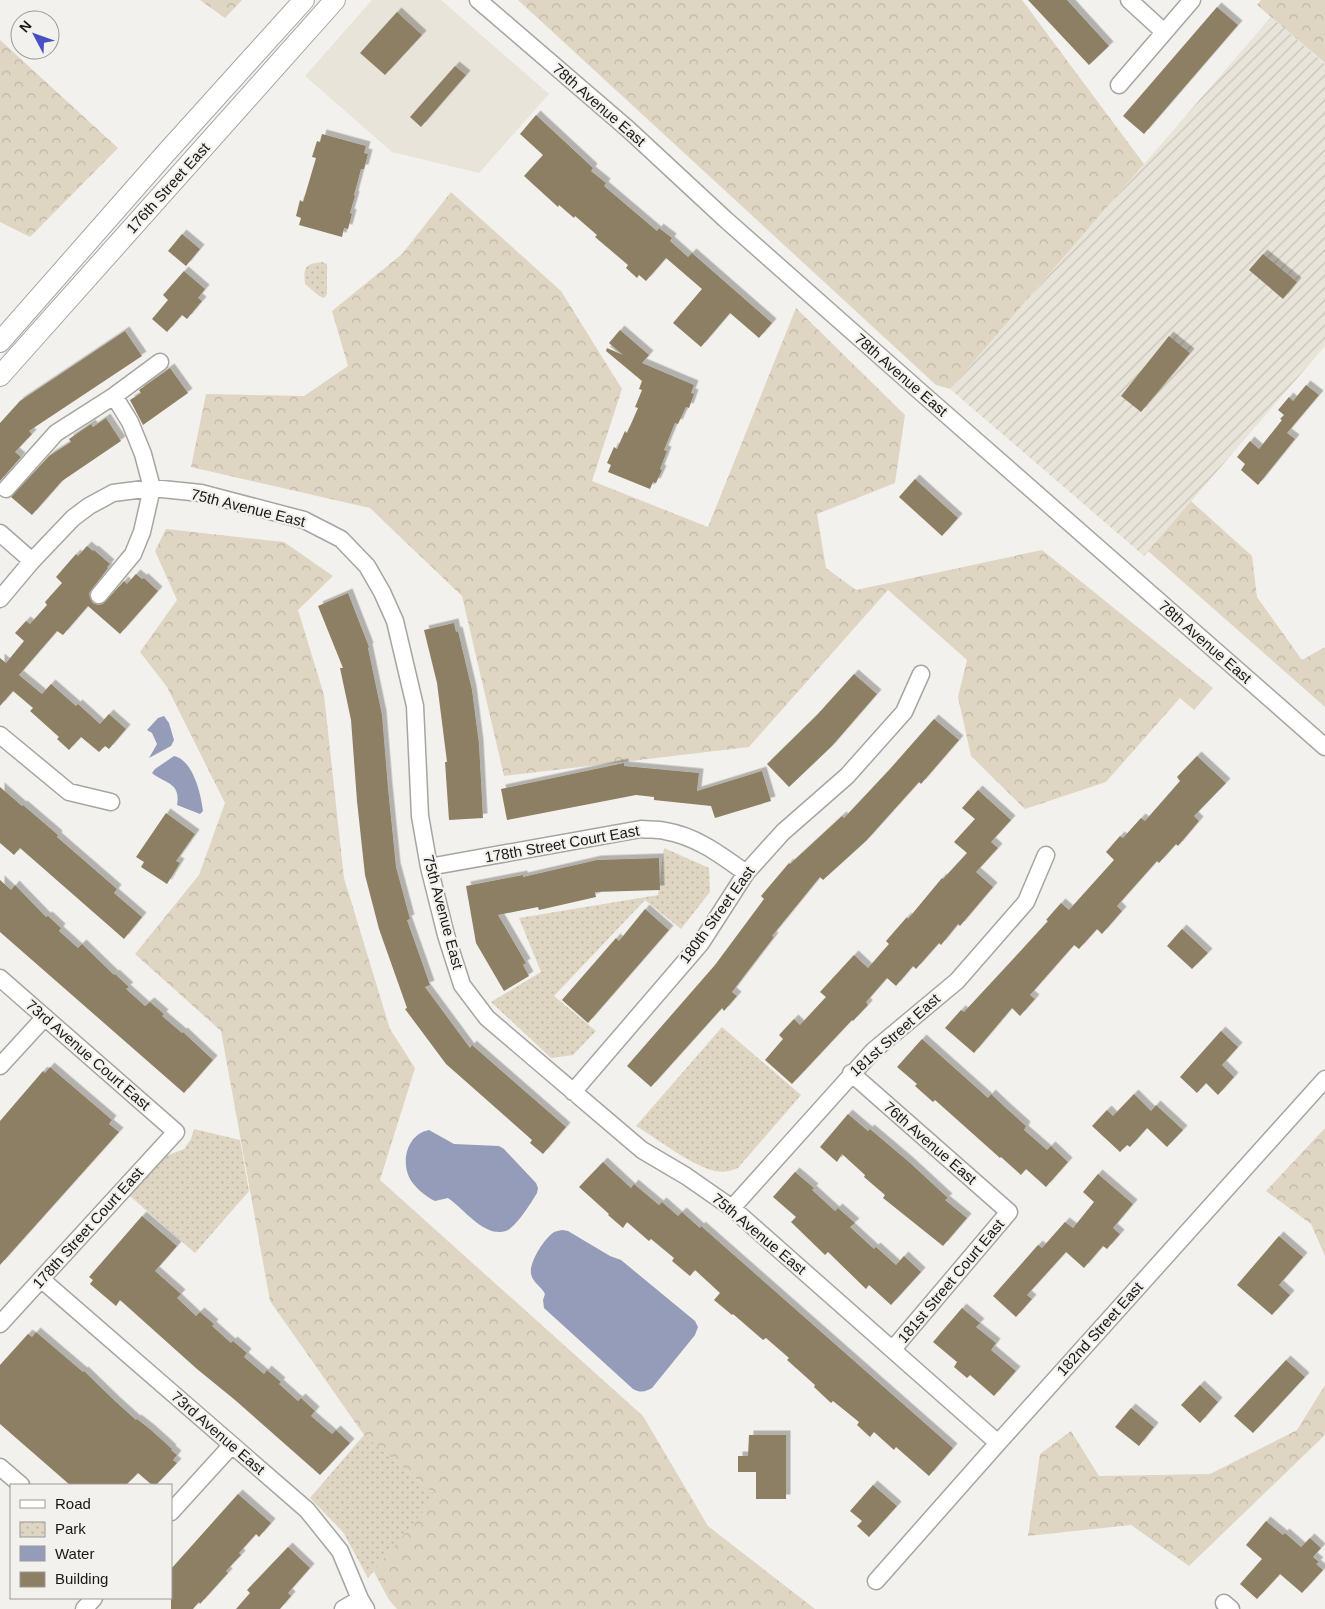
<svg xmlns="http://www.w3.org/2000/svg" width="1325" height="1609" viewBox="0 0 1325 1609" font-family="Helvetica,sans-serif">
	<defs>
		<pattern id="industrial-furrows" width="10" height="10" patternUnits="userSpaceOnUse" patternTransform="scale(1.25)"><rect width="10" height="10" fill="#e9e4d9"/><path d="M-1 1l2-2M0 10L10 0M9 11l2-2" fill="none" stroke="#c7c3ba"/></pattern>
		<pattern id="forest-crowns" width="20" height="18" patternUnits="userSpaceOnUse" patternTransform="scale(1.25)"><rect width="20" height="18" fill="#dfd5c3"/><path d="M2 6a3 3 0 1 1 6 0M12 15a3 3 0 1 1 6 0" fill="none" stroke="#bfb6a7"/></pattern>
		<pattern id="park-dots" width="8" height="8" patternUnits="userSpaceOnUse" patternTransform="scale(1.25)"><rect width="8" height="8" fill="#dfd5c3"/><path d="M2 2h.1M6 6h.1" fill="none" stroke="#bfb6a7" stroke-width="1.8" stroke-linecap="round"/></pattern>
		<filter id="shadow"><feDropShadow dx="4.5" dy="-4.5" stdDeviation="0" flood-color="#0004"/></filter>
	</defs>
	<rect width="100%" height="100%" fill="#f3f1ed"/>
	<path fill="#e9e4d9" d="M372 0H441L549 94 479 173 392 152 305 76Z"/>
	<path fill="url(#industrial-furrows)" d="M1271 17 1325 64V346L1144 556 950 389Z"/>
	<path fill="url(#forest-crowns)" d="M200 0H242L225 18Z
		M518 0H1022L1144 164 950 389 936 385Z
		M1261 0H1325V63L1257 5Z
		M0 40 118 148 30 237 0 222Z
		M451 192 561 291 622 389 592 481 708 527 796 308 905 415 895 483 817 514 826 568 856 590 1042 550 1213 688 1194 710 1180 698 1106 782 1025 809 971 756 958 697 967 660 888 590 749 747 504 776 462 596 370 508 191 467 206 394 304 396 348 366 332 311 402 254Z
		M1191 501 1252 556 1257 597 1302 660 1325 647V707L1148 551Z
		M166 529 284 542 333 576 298 610 324 695 344 878 390 1029 415 1068 380 1180 643 1416 708 1526 815 1609H397L389 1600 373 1570 436 1496 364 1435 270 1301 221 1031 135 954 199 875 225 803 167 687 140 652 177 600 155 551Z
		M1325 1128V1256L1311 1224 1266 1191Z
		M1325 1385V1435L1189 1566 1131 1525 1028 1536 1040 1454 1071 1431 1099 1476 1210 1474 1297 1430Z"/>
	<path fill="url(#park-dots)" d="M322 262 327 264V294L324 298 319 296 305 284C303 266 306 264 322 262Z
		M664 848 709 868 710 892 681 929 645 900 554 996 596 1031 573 1055 551 1058 491 1002 541 972 519 918 658 895Z
		M722 1027 801 1095 738 1168C731 1171 722 1173 715 1171 690 1165 658 1139 636 1126Z
		M194 1129 240 1140 249 1191 195 1253 130 1196 166 1156 184 1149 191 1139Z
		M364 1435 436 1496 368 1578 343 1532 310 1498Z"/>
	<path fill="#949cb9" d="M164 716 169 723 174 740 171 746 149 758 157 744 152 733 147 730 158 718Z
		M174 756C193 760 201 794 203 811L200 814 177 805C181 782 165 784 152 773L155 769Z
		M429 1130 454 1144 499 1146 504 1149 536 1183 538 1188 537 1193C531 1203 518 1224 508 1230 488 1240 466 1212 452 1201L448 1198 435 1201C426 1197 413 1186 409 1177 401 1159 408 1134 429 1130Z
		M562 1230 568 1231 610 1256 621 1260 695 1321 698 1327 695 1335 652 1388C645 1392 641 1393 633 1389L544 1308 543 1300 545 1294C542 1287 533 1283 531 1274 529 1262 544 1239 554 1232 556 1231 559 1231 562 1230Z"/>
	<path fill="#8d7f63" filter="url(#shadow)" d="M1028 0H1067L1109 46 1089 65Z
		M1217 7 1238 25 1144 134 1123 116Z
		M397 12 422 35 385 75 360 53Z
		M455 66 466 75 421 127 410 117Z
		M536 115 593 168 591 171 606 183 604 186 657 231 659 228 672 238 670 241 688 257 692 253 772 323 759 338 730 313 701 347 673 323 702 289 666 258 646 281 639 275 637 278 626 268 628 265 595 237 597 235 575 216 574 218 559 205 558 207 524 176 543 155 520 134Z
		M322 134 366 146 364 153 368 154 364 169H361L354 195 355 196 350 213 352 214 348 229 344 228 342 237 299 225 301 218 296 216 300 200 303 202 316 158 312 157 317 141 320 142Z
		M182 234 200 249 186 266 168 251Z
		M1263 254 1297 282 1283 299 1249 270Z
		M184 271 205 289 198 298 202 301 187 319 182 315 167 332 152 319 168 300 163 295Z
		M620 330 649 355 642 363 694 385 691 393 694 394 689 408 686 407 678 424 675 423 664 450 667 451 660 469 662 470 656 483 653 482 650 489 608 472 611 465 607 463 614 447 617 449 625 431 627 433 638 408 635 407 642 390 639 389 642 381 606 351 607 348 623 355 609 343Z
		M125 331 142 356 29 431 32 434 15 452 21 457 0 481V423L20 401Z
		M1169 336 1190 353 1141 412 1121 396Z
		M170 368 188 393 143 425 130 400 141 393 139 390Z
		M1306 385 1319 395 1287 433 1295 439 1258 485 1241 470 1245 464 1237 457 1250 441 1259 449 1282 420 1280 419 1284 415 1278 410 1289 397 1293 401Z
		M106 418 121 441 62 481 32 515 11 497 49 456 71 442 69 439 91 424 93 427Z
		M915 479 958 518 942 536 899 497Z
		M87 546 93 551 94 550 110 564 107 567 108 568 89 593 90 598 93 603 98 605 103 604 124 581 127 584 136 574 142 579 144 578 158 591 120 634 88 606 63 635 57 631 19 675 42 694 51 684 76 706 78 704 100 724 109 714 126 729 109 749 105 746 99 752 81 737 69 750 57 739 59 737 30 711 33 708 13 691 0 706V658L6 663 24 641 15 633 26 621 30 624 47 605 45 602 62 583 56 577 76 554 78 556Z
		M348 593 369 647 368 648 382 715 388 788 396 867 410 919 407 920 430 985 425 987 470 1048 472 1045 566 1127 543 1154 530 1143 532 1140 446 1064 405 1009 407 1008 379 929 365 875 357 801 351 720 340 668H343L318 606Z
		M454 623 456 632 458 631 472 690 479 744 483 818 449 820 445 762H447L437 683 424 630Z
		M854 674 877 694 832 746 789 787 767 764 817 715Z
		M934 719 959 740 921 784 919 782 866 841 823 880 820 877 772 936 774 937 732 992 737 996 724 1011 722 1008 651 1087 627 1066 715 965 764 899 761 896 789 863 790 864 842 816 844 818 890 769Z
		M1197 756 1226 783 1194 816 1199 821 1178 846 1176 844 1159 863 1157 861 1117 906 1122 911 1102 934 1097 929 1079 949 1074 945 1030 995 1035 999 1020 1016 1012 1008 974 1053 945 1028 961 1010 964 1012 1003 970 1048 921 1046 920 1061 903 1069 910 1114 860 1106 852 1120 836 1123 838 1141 818 1145 821 1180 781 1177 777Z
		M624 763V766L699 773 697 791 762 771 771 801 715 818 711 806 654 800V797L636 795 507 820 501 789Z
		M0 787 22 806 23 805 58 835 57 837 117 889 114 893 142 917 124 939 20 848 14 855 0 843Z
		M978 790 1011 820 991 842 998 848 976 872 993 887 960 926 958 924 941 945 939 943 916 969 913 966 896 986 887 978 866 1002 868 1005 853 1021 852 1020 792 1084 765 1060 783 1039 779 1035 794 1019 800 1025 826 997 820 992 854 955 868 968 889 944 886 941 907 917 908 919 942 878 943 879 967 853 954 842 975 819 962 808Z
		M166 813 195 834 176 861 180 863 167 884 141 867 144 862 136 857Z
		M659 858 660 890 595 892 596 897 539 910 538 907 498 915 526 963 523 965 529 976 504 991 476 943 466 886 523 875V877L597 860Z
		M0 880 11 890 15 885 46 917 48 916 61 928 59 931 78 948 82 944 114 975 115 974 129 987 126 989 145 1006 150 1002 164 1014 162 1016 182 1033 183 1032 213 1060 184 1093 0 932Z
		M645 909 669 930 588 1023 562 1000 616 938 619 941Z
		M1182 929 1208 953 1192 969 1167 946Z
		M1221 1031 1238 1047 1222 1065 1234 1077 1218 1095 1206 1083 1197 1093 1180 1077Z
		M922 1039 988 1098 991 1094 1007 1109 1026 1126 1024 1130 1047 1150 1051 1146 1068 1162 1046 1187 1026 1169 1021 1175 1001 1157 1000 1158 935 1100 933 1102 915 1086 917 1084 897 1067Z
		M50 1067 112 1120 109 1124 119 1132 0 1265V1121L43 1071 45 1073Z
		M1134 1094 1151 1111 1156 1105 1183 1130 1167 1147 1147 1128 1130 1147 1127 1145 1120 1152 1092 1126 1107 1110 1113 1116Z
		M848 1114 868 1131 870 1129 909 1162 948 1198 945 1200 967 1218 943 1246 883 1198 885 1195 864 1177 865 1175 842 1154 837 1162 820 1147Z
		M603 1162 631 1188 634 1184 659 1205 662 1202 678 1216 682 1212 700 1228 701 1226 953 1448 929 1476 896 1447 894 1450 874 1432 870 1437 857 1425 859 1422 833 1401 831 1403 814 1387 815 1385 787 1360 789 1358 766 1338 763 1340 733 1314 732 1315 714 1300 720 1293 695 1270 690 1276 672 1261 674 1258 651 1239 649 1241 627 1222 623 1228 608 1215 609 1214 579 1187Z
		M795 1172 814 1188 812 1190 835 1211 838 1208 855 1223 850 1227 874 1249 876 1247 896 1265 904 1256 921 1272 891 1305 869 1285 866 1289 828 1252 825 1255 791 1222 796 1217 773 1197Z
		M1098 1174 1133 1204 1113 1228 1120 1234 1107 1249 1103 1246 1084 1268 1066 1252 1027 1295 1032 1299 1016 1317 993 1296 1038 1245 1042 1248 1065 1222 1073 1228 1094 1202 1083 1192Z
		M142 1216 177 1246 155 1271 181 1294 177 1298 196 1316 200 1312 214 1324 212 1326 231 1343 233 1341 247 1353 244 1357 264 1374 267 1370 281 1382 279 1384 298 1401 301 1398 315 1411 311 1416 332 1434 336 1430 350 1443 320 1475 235 1400 197 1369 120 1300 116 1306 90 1284 93 1280 89 1277Z
		M1279 1236 1303 1257 1279 1285 1290 1295 1272 1315 1237 1285Z
		M962 1308 980 1323 976 1327 996 1343 991 1350 1016 1371 994 1396 970 1375 967 1378 954 1367 957 1362 933 1342Z
		M36 1332 83 1372 84 1371 116 1402 136 1420 137 1419 151 1430 172 1449 171 1450 177 1455 173 1460 177 1463 156 1485H152L138 1473 126 1485H70L0 1424V1365L28 1334 32 1337Z
		M1286 1360 1305 1377 1253 1433 1234 1416Z
		M1200 1385 1218 1402 1200 1423 1181 1405Z
		M1131 1408 1154 1427 1139 1446 1115 1427Z
		M749 1435H786V1499H756V1472H738V1456H748Z
		M873 1485 897 1506 869 1537 857 1526 862 1521 850 1511Z
		M238 1494 271 1523 259 1537 256 1534 239 1553 241 1555 226 1571 228 1573 200 1604 199 1602 193 1609H171V1569Z
		M1266 1521 1283 1535 1285 1533 1301 1547 1310 1538 1321 1548 1313 1557 1319 1562 1316 1564 1323 1570 1302 1593 1280 1574 1257 1599 1240 1584 1262 1559 1246 1545Z
		M288 1547 310 1568 288 1593 291 1596 280 1609H236L250 1593 247 1590Z"/>
	<g fill="none" stroke-linecap="round" stroke-linejoin="round">
		<defs>
			<path id="minor" d="M478 0 628 129 725 219 924 395 1325 747
				M1129 0 1164 32
				M1119 85 1192 0
				M6 489 56 433 114 396 160 362
				M0 533 32 561
				M99 595 133 554 142 532 152 488 143 454 130 422 114 396
				M0 599 32 561 73 518 89 506 113 493 152 488 201 493 304 520 341 539 367 566 382 592 395 621 415 706 420 816 429 867 446 935 462 985 487 1018 642 1150 686 1176 732 1208 998 1443
				M0 735 69 792 111 802
				M429 867 641 829C649 830 657 829 665 831 696 836 721 855 746 873
				M0 978 176 1132 0 1324
				M0 1066 45 1017
				M851 1073 1009 1212 893 1349
				M573 1092 701 943 746 873 783 832 847 776 904 712 921 674
				M732 1208 873 1051 957 981 1026 902 1046 855
				M41 1279 307 1510 340 1551 360 1599 366 1609
				M0 1467 21 1485
				M171 1512 231 1446
				M876 1581 998 1443 1325 1079
				M1224 1603 1231 1609
				M84 1609 94 1598
				M343 1609 360 1599"/>
			<path id="major" d="M0 342 165 154 304 0
				M0 376 335 0"/>
		</defs>
		<use href="#minor" stroke="#a7a5a1" stroke-width="19"/>
		<use href="#major" stroke="#a7a5a1" stroke-width="22"/>
		<use href="#minor" stroke="#fff" stroke-width="16"/>
		<use href="#major" stroke="#fff" stroke-width="20"/>
	</g>
	<g text-anchor="middle" stroke-width="4.5" stroke-linejoin="round" paint-order="stroke">
		<g font-size="15" fill="#191817" stroke="#f3f1ed">
			<text transform="translate(599 105) rotate(41)" y="5">78th Avenue East</text>
			<text transform="translate(168 188) rotate(-48)" y="5">176th Street East</text>
			<text transform="translate(901 375) rotate(41)" y="5">78th Avenue East</text>
			<text transform="translate(248 508) rotate(14)" y="5">75th Avenue East</text>
			<text transform="translate(1205 642) rotate(41)" y="5">78th Avenue East</text>
			<text transform="translate(562 844) rotate(-10)" y="5">178th Street Court East</text>
			<text transform="translate(443 912) rotate(75)" y="5">75th Avenue East</text>
			<text transform="translate(717 915) rotate(-54)" y="5">180th Street East</text>
			<text transform="translate(895 1035) rotate(-42)" y="5">181st Street East</text>
			<text transform="translate(88 1055) rotate(41)" y="5">73rd Avenue Court East</text>
			<text transform="translate(930 1143) rotate(41)" y="5">76th Avenue East</text>
			<text transform="translate(88 1228) rotate(-48)" y="5">178th Street Court East</text>
			<text transform="translate(759 1234) rotate(40)" y="5">75th Avenue East</text>
			<text transform="translate(951 1281) rotate(-50)" y="5">181st Street Court East</text>
			<text transform="translate(1100 1329) rotate(-48)" y="5">182nd Street East</text>
			<text transform="translate(218 1433) rotate(41)" y="5">73rd Avenue East</text>
		</g>
	</g>
	<rect x="10" y="1484" width="162" height="115" fill="#f3f1ed" stroke="#9c9a97"/>
	<rect x="20" y="1500" width="25" height="8" fill="#ffffff" stroke="#9c9a97"/>
	<text x="55" y="1509" font-size="15" fill="#191817">Road</text>
	<rect x="20" y="1522" width="25" height="15" fill="url(#park-dots)" stroke="#9c9a97"/>
	<text x="55" y="1534" font-size="15" fill="#191817">Park</text>
	<rect x="20" y="1546" width="25" height="15" fill="#949cb9" stroke="#9c9a97"/>
	<text x="55" y="1559" font-size="15" fill="#191817">Water</text>
	<rect x="20" y="1572" width="25" height="15" fill="#8d7f63" stroke="#9c9a97"/>
	<text x="55" y="1584" font-size="15" fill="#191817">Building</text>
	<g transform="translate(35 35) rotate(311)"><circle r="24" fill="#f3f1ed" stroke="#9c9a97"/>
	<path d="M0-4L9 19L0 12L-9 19Z" fill="#464fc4"/>
	<text y="-8" font-size="14" font-weight="bold" text-anchor="middle" fill="#191817">N</text>
	</g>
</svg>
